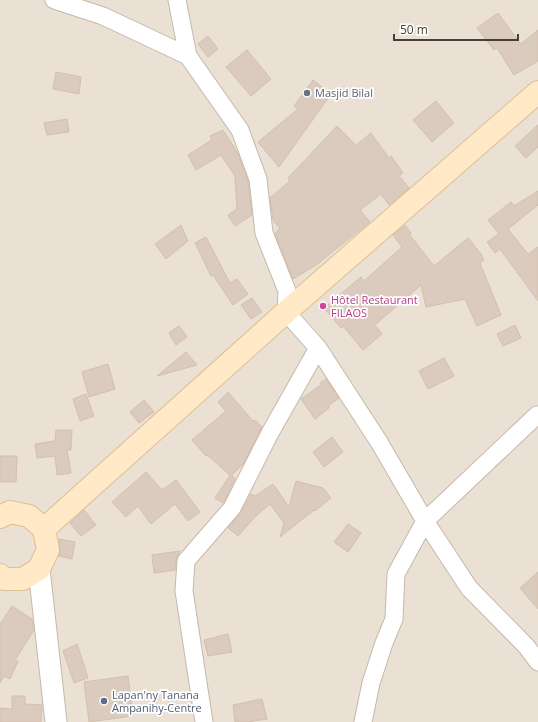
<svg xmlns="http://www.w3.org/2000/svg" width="538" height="722" viewBox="0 0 538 722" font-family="'Open Sans',sans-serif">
	<rect width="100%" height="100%" fill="#f5efe7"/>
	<path fill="#eae0d4" d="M0 0H538V722H0Z"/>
	<path fill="#dbcbbe" stroke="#d4bfad" d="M498 13 521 44 538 30V61L514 75 497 48 494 50 477 28Z
		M208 36 218 49 208 57 198 44Z
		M247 50 271 79 251 96 226 67Z
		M56 72 81 77 79 94 53 89Z
		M313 80 331 94 279 167 258 142 298 109 294 106Z
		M436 101 454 123 432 142 413 120Z
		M67 119 69 132 47 135 44 123Z
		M538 125V147L526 158 515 146Z
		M337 126 356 145 371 133 389 158 391 156 403 173 399 176 409 188 389 205 381 194 360 210 370 222 316 265 293 279 275 233 280 229 273 220 270 198 290 181 288 178Z
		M223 130 237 152 248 181 252 215 235 226 228 215 237 209 235 176 221 155 196 170 188 155 212 140 210 136Z
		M538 191V205L508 229 528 254 538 247V301L500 249 495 253 487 242 499 234 488 220 511 202 514 206Z
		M181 225 188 241 166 259 155 244Z
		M405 225 411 233 409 234 434 266 468 238 481 254 484 260 480 263 501 315 477 326 465 299 426 307 421 285 375 325 382 334 363 350 343 326 341 328 324 308 361 277 364 281 402 247 393 235Z
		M206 237 230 283 237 279 248 294 233 305 213 275 211 276 195 243Z
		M252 298 262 312 251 319 241 305Z
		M515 325 521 338 503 346 497 334Z
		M179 326 187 337 176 345 169 333Z
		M186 352 197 365 157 376Z
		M444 358 454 376 428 389 419 371Z
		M108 364 115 389 89 397 82 372Z
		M326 379 339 398 328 406 329 408 315 419 301 399 321 385 320 383Z
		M228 392 253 421 255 420 262 427 244 463 232 475 235 479 223 503 215 498 230 475 207 455 206 456 192 440 226 411 218 402Z
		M86 394 94 416 80 421 73 399Z
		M144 400 154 412 139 423 130 412Z
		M56 430H72L71 450H67L71 473 57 475 55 456 37 458 35 444 55 441Z
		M332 437 343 452 324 467 313 452Z
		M0 456H17L16 482H0Z
		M146 472 162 490 176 480 200 512 188 521 175 504 151 524 138 506 126 517 112 502Z
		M296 481 323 488 331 498 315 511 314 510 280 537 284 523 270 504 256 516 238 536 228 528 241 513 251 494 255 496 273 484 289 507Z
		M84 510 96 525 81 536 70 523Z
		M348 524 361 533 348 552 334 542Z
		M59 539 75 542 72 559 59 556 60 548Z
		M180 551 176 560 175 570 154 573 152 555Z
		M538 572V609L520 588Z
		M12 606 32 619 34 630 15 660 18 661 10 679 4 676 0 683V624Z
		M228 634 232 652 208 656 204 640Z
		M77 644 88 678 74 683 63 651Z
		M128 676 133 716 89 722 84 682Z
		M12 696H25V704L42 705 41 722H0V708L12 709Z
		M262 699 267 719 247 722H235L233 705Z"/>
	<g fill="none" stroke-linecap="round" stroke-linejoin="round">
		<defs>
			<path id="minor" d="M54 0 103 16 188 56 240 130 258 179 264 233 287 291 286 312 318 348 379 442 425 521 469 588 526 646 538 662
				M177 0 188 56
				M204 722 184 591 186 561 232 508 270 433 318 348
				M363 722 371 683 384 643 394 619 396 574 425 521 537 415"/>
			<path id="tertiary" d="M39 569 56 722"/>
			<path id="secondary" d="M0 517 10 512 29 516 44 529 48 550 39 569 23 579H4L0 575
				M44 529 286 312 538 92"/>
		</defs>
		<use href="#minor" stroke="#c5b8ab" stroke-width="19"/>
		<use href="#tertiary" stroke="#c5b8ab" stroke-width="23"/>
		<use href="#secondary" stroke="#debf93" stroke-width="24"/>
		<use href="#minor" stroke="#fff" stroke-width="17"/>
		<use href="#tertiary" stroke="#fff" stroke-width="21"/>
		<use href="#secondary" stroke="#ffe9c7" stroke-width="22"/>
	</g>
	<circle fill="#6b7280" stroke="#fff" stroke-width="1.5" cx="307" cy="93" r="4"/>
	<circle fill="#d1479c" stroke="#fff" stroke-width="1.5" cx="323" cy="306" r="4"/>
	<circle fill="#5c6f8a" stroke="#fff" stroke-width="1.5" cx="104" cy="701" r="4"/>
	<g text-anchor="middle" stroke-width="3.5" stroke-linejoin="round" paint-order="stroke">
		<g font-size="11" fill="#5b616d" stroke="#fff" text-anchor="start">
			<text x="315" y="97">Masjid Bilal</text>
		</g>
		<g font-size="11" fill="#b23c85" stroke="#fff" text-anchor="start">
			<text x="331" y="304">Hôtel Restaurant<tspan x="331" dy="13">FILAOS</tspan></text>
		</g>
		<g font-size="11" fill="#4e5e75" stroke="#fff" text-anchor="start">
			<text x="112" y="699">Lapan'ny Tanana<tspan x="112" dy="13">Ampanihy-Centre</tspan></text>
		</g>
	</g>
	<path d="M394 34v6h124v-6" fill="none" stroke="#493e35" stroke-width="2"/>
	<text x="400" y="34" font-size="12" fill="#493e35" stroke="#ffffff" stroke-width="3" paint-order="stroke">50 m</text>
</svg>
